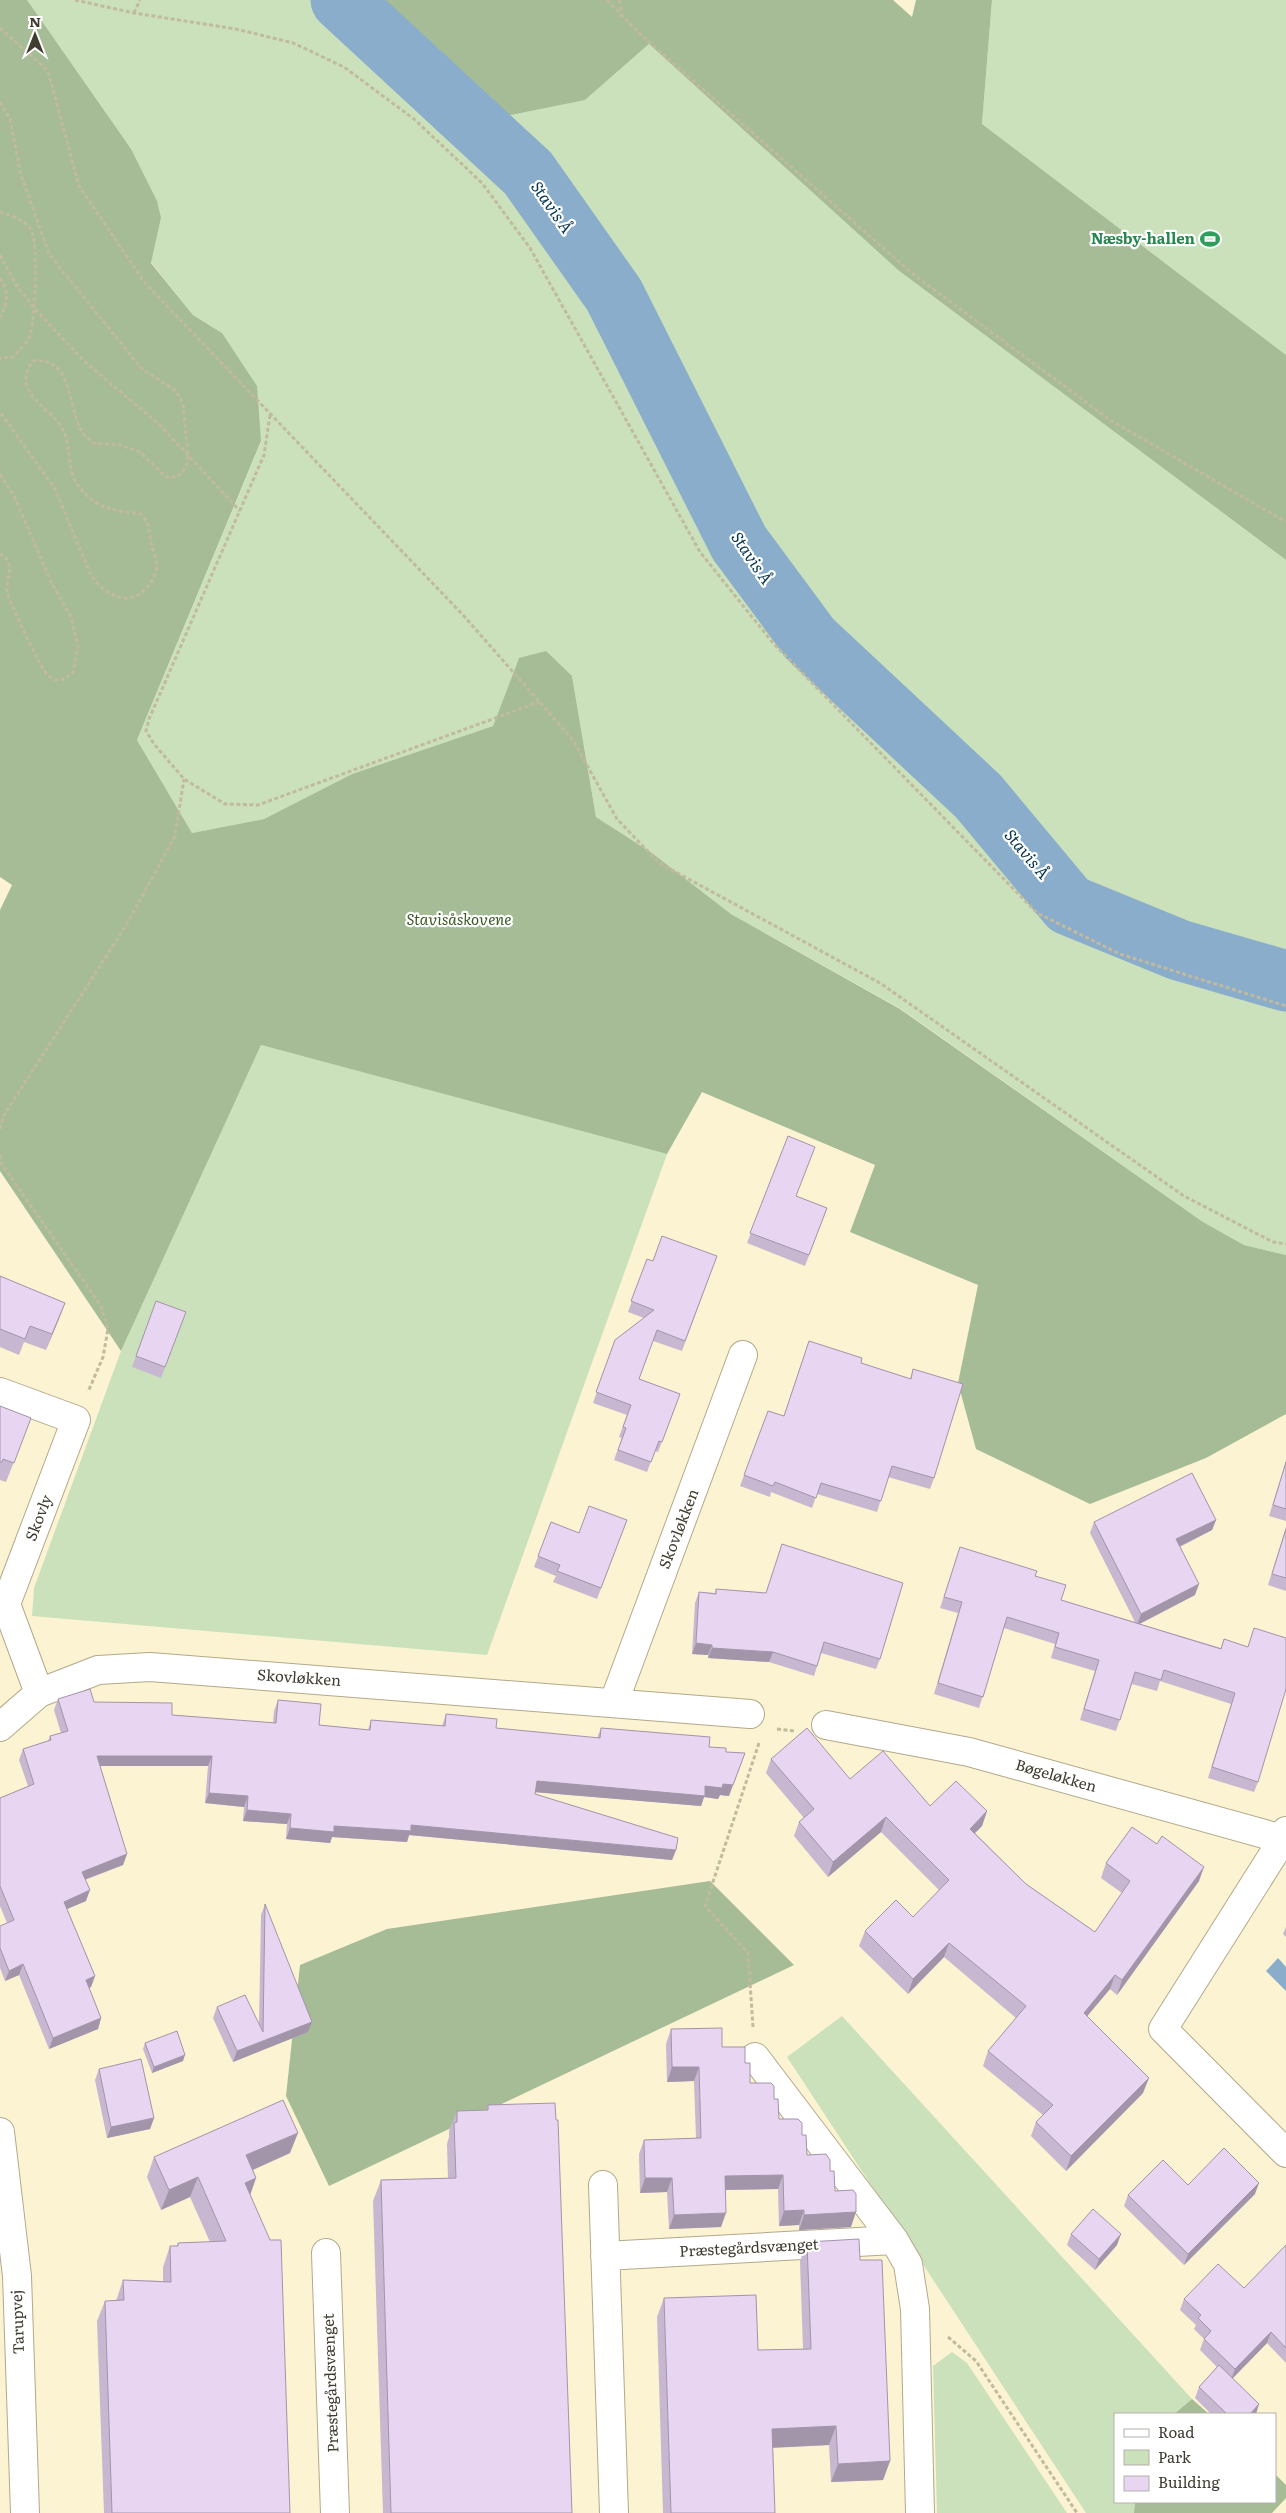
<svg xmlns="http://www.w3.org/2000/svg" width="1286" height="2513" viewBox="0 0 1286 2513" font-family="Literata,serif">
	<rect width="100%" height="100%" fill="#fcf3d2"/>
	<path fill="#cae1bb" d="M27 0H341L437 89 585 100 649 44 898 270 1286 560V1255L1244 1245 1203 1222 901 1009 731 914 652 853 596 817 572 676 519 658 493 726 352 774 264 819 192 833 137 740 261 442 222 333 193 315 151 262 161 218Z
		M992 0H1286V355L982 124Z
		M261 1045 667 1154 487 1655 32 1616 34 1588 121 1351Z
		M842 2016 1192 2399 1174 2414H1115V2502H1135L1134 2513H1086L787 2057Z
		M952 2352 967 2363 1067 2513H937L933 2366Z"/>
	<path fill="#a5bc96" d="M0 0H27L131 149 157 201 161 218 151 263 193 315 222 333 257 386 261 441 137 740 192 833 264 819 352 774 493 726 519 658 546 651 572 676 596 817 652 853 731 914 900 1009 1203 1222 1244 1245 1286 1255V1414L1206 1458 1090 1504 976 1449 958 1383 978 1285 850 1232 875 1165 702 1092 667 1154 261 1045 121 1351 0 1171V910L12 885 0 877Z
		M341 0H893L912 17 916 0H992L982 124 1286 355V560L898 270 649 44 585 100 496 118 437 89Z
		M710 1881 794 1965 329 2186 286 2096 300 1965 387 1929Z
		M1192 2399 1209 2414H1174Z
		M1275 2474 1286 2485V2498L1272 2513H1134L1135 2502H1275Z"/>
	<path fill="#89adcb" d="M1278 1958 1286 1967V1991L1266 1971Z"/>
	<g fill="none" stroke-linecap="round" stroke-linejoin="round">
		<path stroke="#89adcb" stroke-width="61" d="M341 0 528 173 614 295 739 543 810 639 978 796 1069 905 1179 950 1286 981"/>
		<defs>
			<path id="minor" d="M0 1392 76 1420 6 1604 39 1693
				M614 1702 743 1355
				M826 1725 969 1752 1286 1840
				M0 1727 39 1693 98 1670 150 1667 750 1714
				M1286 1831 1283 1839 1163 2029 1286 2153
				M755 2057 894 2240 908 2264 915 2309 920 2513
				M603 2185 614 2513
				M326 2253 335 2513
				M605 2256 894 2240"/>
			<path id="tertiary" d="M0 2132 17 2276 25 2513"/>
		</defs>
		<use href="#minor" stroke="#b2a98b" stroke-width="30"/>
		<use href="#tertiary" stroke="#b2a98b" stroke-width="30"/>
		<path stroke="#c1ba9f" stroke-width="3" stroke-dasharray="4 2.5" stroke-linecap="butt" d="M75 0 134 13 236 29 293 43 344 67 414 119 482 183 530 248 700 552 773 643 1037 913 1120 954 1286 1006
			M607 0 640 34 914 275 1110 420 1286 522
			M619 0 622 14
			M134 13 140 0
			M0 28 48 71 79 186 145 283 463 615 557 722 573 740 617 819 659 863 880 983 1184 1196 1273 1242 1286 1244
			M0 102 10 119 21 175 49 254 141 368 176 391 183 404 188 455 187 464 182 473 176 477H166L140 452 120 445 93 443C89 439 82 434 80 428 68 403 71 356 33 361 8 394 56 409 65 434 71 452 67 472 80 488 99 511 115 510 141 514 152 527 148 531 152 546 153 552 157 559 157 565 157 572 153 580 148 586 130 610 102 594 90 573L55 489 0 412
			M0 212C11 216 27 220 32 232 38 247 35 320 30 336 27 343 18 351 13 357L0 358
			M0 255 17 286 34 308 84 361 161 426 240 511
			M0 278C9 290 8 304 0 317
			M270 415 264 455 149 719 146 731 154 744 184 779 225 804 258 805 539 702
			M0 474 14 496 52 584 71 617 78 646 73 672 65 679 56 680C51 678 47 675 44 670 39 664 8 599 7 592 6 578 17 563 0 554
			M0 1129 4 1115 127 924 175 836 184 779
			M0 1155 1 1163 101 1306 108 1329 103 1357 88 1392
			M777 1729 795 1731
			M753 2027 748 1953 705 1906 759 1743
			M948 2337 976 2361 1077 2513"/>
		<use href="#minor" stroke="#fff" stroke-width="28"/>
		<use href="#tertiary" stroke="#fff" stroke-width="28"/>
	</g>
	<path fill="#c7b7d0" d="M788 1136 796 1196 827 1208 805 1266 747 1243Z
		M717 1256 682 1351 653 1341 639 1379 680 1394 658 1452 655 1451 647 1472 614 1460 622 1438 619 1437 627 1415 593 1403 615 1340 644 1318 628 1312 647 1259 653 1261Z
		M0 1276 65 1303 46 1350 24 1342 19 1355 0 1347Z
		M156 1301 186 1312 161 1378 132 1367Z
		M809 1341 861 1363 910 1379 913 1369 934 1478 930 1489 888 1477 877 1512 817 1494 812 1508 771 1492 770 1497 740 1486 768 1411 784 1416Z
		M0 1406 31 1418 6 1482 0 1480Z
		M1286 1461V1521L1269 1516Z
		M627 1520 597 1599 553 1582 556 1576 534 1567 551 1522 579 1533Z
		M1216 1520 1212 1530 1180 1547 1195 1595 1140 1624 1221 1648 1224 1639 1248 1647 1254 1628 1258 1782 1254 1792 1208 1778 1231 1704 1160 1681 1157 1691 1132 1684 1116 1731 1080 1720 1095 1671 1051 1658 1055 1644 1004 1628 979 1708 934 1694 958 1613 940 1608 960 1547 1035 1576 1061 1600 1135 1622 1090 1533 1094 1522Z
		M1286 1527V1591L1268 1585Z
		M782 1544 880 1659 876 1669 821 1653 814 1676 769 1662 708 1658V1655L692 1654 695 1603 699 1592 715 1593 716 1589 766 1593Z
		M58 1699 94 1702 172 1715 273 1723 274 1711 278 1700 319 1725 368 1730 371 1720 442 1726 446 1714 496 1728 597 1738 601 1728 709 1747 726 1752 729 1796 720 1795 718 1799 704 1797 701 1806 535 1792V1794L676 1850 672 1860 409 1835 407 1842 332 1837 330 1843 286 1839 287 1824 243 1821 244 1807 205 1803 208 1766H100L127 1854 123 1865 85 1880 86 1901 67 1909 95 1976 91 1987 89 1988 101 2018 98 2029 49 2049 19 1975 5 1981 0 1968V1926L7 1923 0 1906V1798L28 1786 19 1760 23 1749 48 1741 50 1736 61 1733 54 1710Z
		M771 1759 850 1779 930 1806 987 1811 982 1826 975 1833 1026 1884 1095 1932 1122 1893 1101 1878 1106 1863 1199 1881 1117 1995 1110 1989 1087 2016 1143 2093 1066 2171 1031 2136 1036 2122 1043 2115 983 2066 988 2051 1016 2018 944 1957 908 1994 859 1946 865 1931 913 1917 939 1890 881 1832 828 1877 794 1836 799 1822 804 1818 766 1773Z
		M265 1904 308 2032 233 2062 213 2018 217 2007 259 2024 261 1915Z
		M1286 1927V1937L1283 1934Z
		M671 2029 722 2047 745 2063 750 2083 774 2099 779 2119 802 2135 807 2155 830 2171 835 2191 851 2227 799 2230V2225L779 2226 778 2189 726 2190 721 2227 669 2229 667 2192 640 2193 639 2154 644 2140 696 2138 694 2081 667 2082 666 2044Z
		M145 2043 183 2061 152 2073 143 2049Z
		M99 2069 154 2118 150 2129 107 2138 95 2080Z
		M488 2105 572 2513H383L373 2201 381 2180 448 2178 447 2144 449 2137V2131L457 2111 486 2110Z
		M290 2153 253 2170 256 2178 250 2195 290 2513H104L97 2321 105 2301H116L123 2280 163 2281V2267L170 2246H177L178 2243 210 2242 190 2197 161 2210 147 2177 154 2157Z
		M1188 2185 1255 2194 1184 2265 1124 2206 1128 2195Z
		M1071 2234 1117 2245 1095 2270 1067 2245Z
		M807 2242 860 2260 890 2461 883 2480 831 2482 829 2445 773 2448 775 2513H663L657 2317 664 2298 758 2350 803 2349 800 2261Z
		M1286 2245V2363L1267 2343 1233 2378 1256 2414H1211L1195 2398 1199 2387 1217 2367 1200 2350 1204 2339 1194 2329 1196 2325 1180 2310 1184 2299 1244 2288Z"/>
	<path fill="#a295a9" d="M65 1303 59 1319 46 1350 52 1334Z
		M1216 1520 1212 1530 1172 1550 1176 1539Z
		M1199 1584 1195 1595 1137 1625 1141 1614Z
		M696 1643 712 1645 708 1655 692 1654Z
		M712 1648 773 1652 769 1662 708 1658Z
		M745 1753 729 1796 720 1795 718 1799 704 1797 701 1806 533 1792 537 1781 705 1786 723 1784Z
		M97 1756H212L208 1766H93Z
		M209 1793 248 1796 244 1807 205 1803Z
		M247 1810 291 1814 287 1824 243 1821Z
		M987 1811 982 1826 965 1843 970 1829Z
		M886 1817 881 1832 828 1877 833 1862Z
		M411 1825 676 1850 672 1860 409 1835 407 1842 332 1837 330 1843 286 1839 290 1828 334 1826Z
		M127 1854 123 1865 78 1882 82 1872Z
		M1204 1867 1199 1881 1117 1995 1122 1980Z
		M90 1890 86 1901 60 1912 64 1902Z
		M949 1943 944 1957 908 1994 913 1979Z
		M23 1964 19 1975 5 1981 9 1971Z
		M1115 1975 1110 1989 1078 2027 1084 2013Z
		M95 1976 91 1987 82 1991 86 1980Z
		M101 2018 98 2029 49 2049 53 2038Z
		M312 2022 308 2032 233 2062 237 2051Z
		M185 2055 183 2061 152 2073 154 2067Z
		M672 2067H699L694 2081 667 2082Z
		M1149 2078 1143 2093 1066 2171 1071 2156Z
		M154 2118 150 2129 107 2138 111 2127Z
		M298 2133 290 2153 239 2176 246 2155Z
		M783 2175 778 2189 720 2190 725 2176Z
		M198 2177 190 2197 161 2210 169 2190Z
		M256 2178 249 2198 245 2183Z
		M645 2178H672L667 2192 640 2193Z
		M1259 2183 1255 2194 1184 2265 1188 2254Z
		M804 2210 799 2225 779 2226 784 2211Z
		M856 2212 851 2227 799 2230 804 2215Z
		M726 2213 721 2227 669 2229 674 2215Z
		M1121 2234 1117 2245 1095 2270 1099 2259Z
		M1271 2332 1267 2343 1231 2380 1235 2369Z
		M1259 2404 1256 2414H1250Z
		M836 2426 829 2445 765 2448 772 2429Z
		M890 2461 883 2480 831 2482 838 2464Z"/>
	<path fill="#e7d5f2" stroke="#a295a9" d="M788 1136 815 1147 796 1196 827 1208 809 1255 750 1233Z
		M662 1236 717 1256 685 1341 657 1330 639 1379 680 1394 662 1442 659 1441 651 1462 618 1450 626 1428 623 1427 631 1405 596 1392 615 1340 654 1310 631 1301 647 1259 653 1261Z
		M0 1276 65 1303 52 1334 30 1326 25 1339 0 1329Z
		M156 1301 186 1312 165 1367 136 1356Z
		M809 1341 862 1358 861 1363 911 1379 913 1369 963 1384 934 1478 892 1466 881 1501 821 1483 816 1498 775 1482 773 1486 744 1475 768 1411 784 1416Z
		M0 1406 31 1418 14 1463 3 1459 2 1462H0Z
		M1286 1462V1509L1273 1505Z
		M1192 1473 1216 1520 1176 1539 1199 1584 1141 1614 1094 1522Z
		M589 1506 627 1520 601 1588 557 1571 560 1565 538 1556 551 1522 579 1533Z
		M1286 1529V1578L1272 1574Z
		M782 1544 903 1583 880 1659 824 1642 817 1666 773 1652 712 1648V1645L696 1643 699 1592 716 1594V1589L766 1593Z
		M960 1547 1037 1571 1035 1576 1066 1585 1061 1600 1221 1649 1224 1639 1248 1647 1254 1628 1286 1638V1689L1258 1782 1212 1767 1235 1693 1164 1670 1161 1680 1135 1672 1120 1720 1084 1709 1099 1660 1055 1647 1059 1633 1007 1617 983 1697 938 1683 962 1602 944 1597Z
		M90 1689 94 1702 172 1703V1715L276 1723 278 1700 321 1704 319 1725 370 1730 371 1720 445 1726 446 1714 497 1719 496 1728 600 1738 601 1728 710 1737 709 1747 726 1748V1752L745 1753 733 1785 723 1784 722 1788 705 1786V1796L537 1781 535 1794 678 1838 676 1850 411 1825V1831L334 1826V1832L290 1828 291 1814 247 1810 248 1796 209 1793 212 1756H97L127 1854 82 1872 90 1890 64 1902 95 1976 86 1980 101 2018 53 2038 23 1964 9 1971 0 1948V1926L14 1920 0 1886V1798L34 1784 23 1749 51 1740 50 1736 68 1731 58 1699Z
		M807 1728 850 1779 883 1751 930 1806 956 1781 987 1811 970 1829 1026 1884 1095 1932 1130 1881 1106 1863 1132 1827 1157 1844 1162 1836 1204 1867 1122 1980 1115 1975 1084 2013 1149 2078 1071 2156 1036 2122 1053 2105 988 2051 1026 2006 949 1943 913 1979 865 1931 896 1900 913 1917 949 1880 886 1817 833 1862 799 1822 814 1809 771 1759Z
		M265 1904 312 2022 237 2051 217 2007 245 1995 263 2032Z
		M722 2028V2047H745V2063H750V2083H771L774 2086V2099H778L779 2119H798L802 2123V2135H806L807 2155 826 2154 830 2160V2171H834L835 2191 853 2190 856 2194V2212L804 2215V2210L784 2211 783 2175 725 2176 726 2213 674 2215 672 2178H645L644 2140 701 2138 699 2067H672L671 2029Z
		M177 2031 185 2055 154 2067 145 2043Z
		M141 2059 154 2118 111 2127 99 2069Z
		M283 2100 298 2133 246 2155 256 2178 245 2183 270 2240H281L290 2513H112L105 2301 124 2300 123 2280 171 2282 170 2246H178V2243L226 2241 198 2177 169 2190 154 2157Z
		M555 2103 556 2120H558L572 2513H391L381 2180 456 2178 454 2123 457 2122V2111L488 2110V2105Z
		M1224 2148 1259 2183 1188 2254 1128 2195 1163 2160 1188 2185Z
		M1093 2209 1121 2234 1099 2259 1071 2234Z
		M859 2239 860 2260H882L890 2461 838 2464 836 2426 772 2429 775 2513H671L664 2298 756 2295 758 2350 811 2349 807 2242Z
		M1286 2245V2348L1271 2332 1235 2369 1204 2339 1211 2331 1198 2318 1201 2315 1184 2299 1218 2264 1244 2288Z
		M1219 2365 1259 2404 1250 2414H1227L1199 2387Z"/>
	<defs>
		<symbol id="stadium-bare" viewBox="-9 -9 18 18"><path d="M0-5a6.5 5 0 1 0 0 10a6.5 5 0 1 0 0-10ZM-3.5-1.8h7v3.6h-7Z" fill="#2e9e5b" stroke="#fff" stroke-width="2.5" paint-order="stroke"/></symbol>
	</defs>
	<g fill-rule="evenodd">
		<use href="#stadium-bare" x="1196" y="225" width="28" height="28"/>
	</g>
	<g text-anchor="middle" stroke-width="4.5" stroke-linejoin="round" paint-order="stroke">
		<g font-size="15" font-weight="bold" fill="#27864d" stroke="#fff" text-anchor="end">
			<text x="1195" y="244">Næsby-hallen</text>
		</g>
		<g font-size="15" font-style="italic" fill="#3a5922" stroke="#fff">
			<text x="459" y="925">Stavisåskovene</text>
		</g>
		<g font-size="15" fill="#403c30" stroke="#fff">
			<text transform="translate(39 1518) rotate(-69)" y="5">Skovly</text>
			<text transform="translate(679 1529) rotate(-69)" y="5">Skovløkken</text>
			<text transform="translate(299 1678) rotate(4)" y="5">Skovløkken</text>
			<text transform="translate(1056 1776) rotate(16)" y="5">Bøgeløkken</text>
			<text transform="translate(749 2248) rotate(-3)" y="5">Præstegårdsvænget</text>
			<text transform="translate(18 2322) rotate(-92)" y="5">Tarupvej</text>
			<text transform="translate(331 2383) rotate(-92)" y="5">Præstegårdsvænget</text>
		</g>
		<g font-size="16" font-style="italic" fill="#03324f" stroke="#fff">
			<text transform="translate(552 207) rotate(55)" y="6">Stavis Å</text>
			<text transform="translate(752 558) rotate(56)" y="6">Stavis Å</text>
			<text transform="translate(1027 854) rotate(50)" y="6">Stavis Å</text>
		</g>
	</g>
	<rect x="1114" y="2413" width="162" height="90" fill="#ffffff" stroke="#b3b1ac"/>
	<rect x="1124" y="2429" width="25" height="8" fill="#ffffff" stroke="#b3b1ac"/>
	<text x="1158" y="2438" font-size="15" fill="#403c30">Road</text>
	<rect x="1124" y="2450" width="25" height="15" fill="#cae1bb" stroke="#b3b1ac"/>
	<text x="1158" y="2463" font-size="15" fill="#403c30">Park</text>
	<rect x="1124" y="2476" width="25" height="15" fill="#e7d5f2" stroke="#b3b1ac"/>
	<text x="1158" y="2488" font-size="15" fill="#403c30">Building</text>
	<g transform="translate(35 35)" stroke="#ffffff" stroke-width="4" paint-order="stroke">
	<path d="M0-4L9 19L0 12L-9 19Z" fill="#403c30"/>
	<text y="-8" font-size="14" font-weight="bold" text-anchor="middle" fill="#403c30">N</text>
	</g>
</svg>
